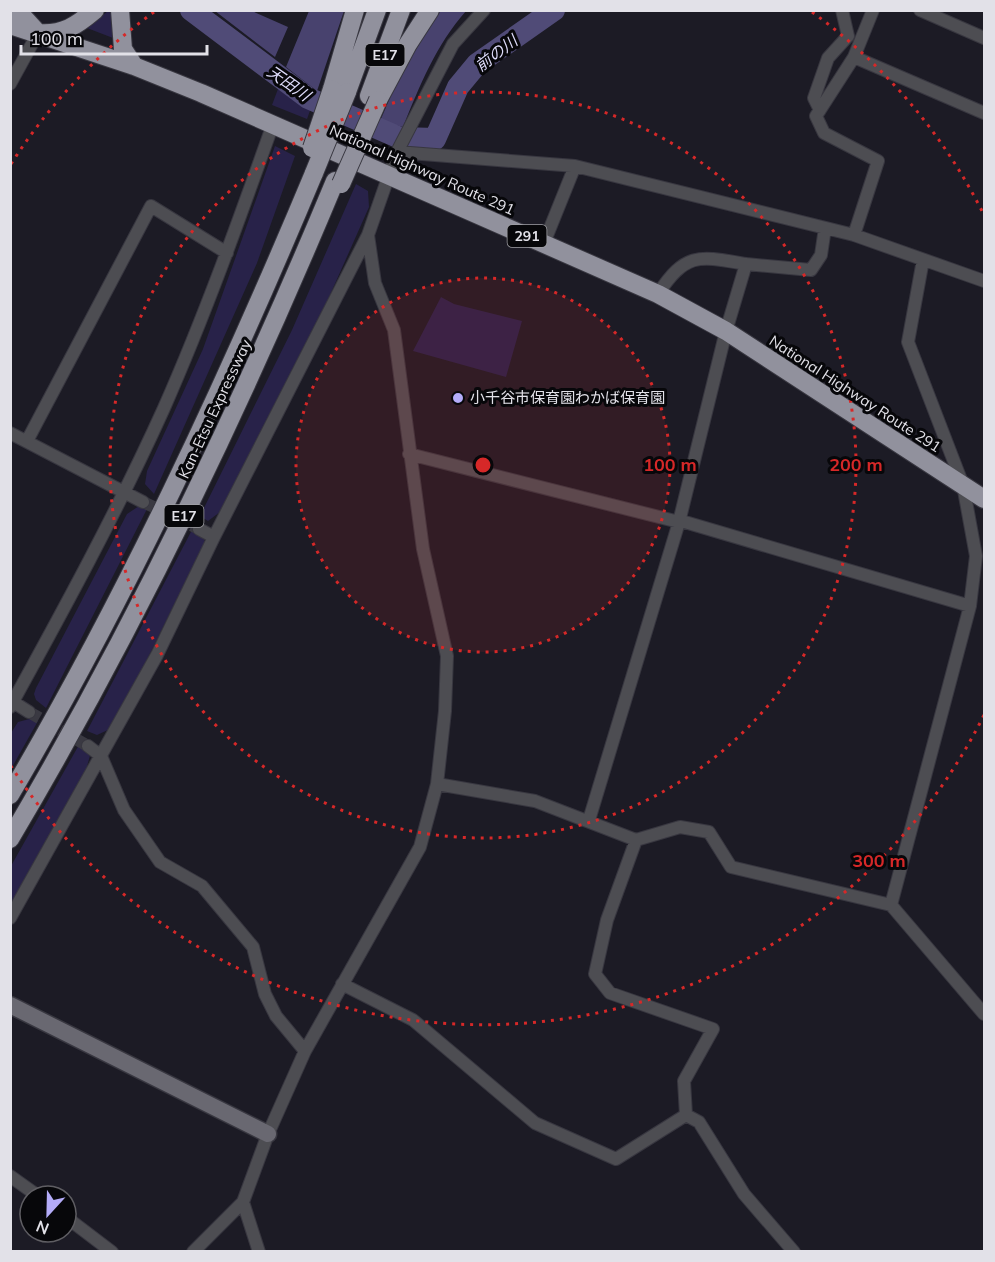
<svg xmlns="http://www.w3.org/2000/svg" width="995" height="1262" viewBox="0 0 995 1262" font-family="Mulish,'Noto Sans JP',sans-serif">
	<rect width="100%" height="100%" fill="#1c1b25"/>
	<path fill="#282249" d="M108 11H112L113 38 87 28Z
		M281 81 312 105 307 119 272 105Z
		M275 146 295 156 257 263 154 494 145 484 147 471 203 349Z
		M356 184 368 191 369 207 314 331 220 512 208 521 200 516 292 330Z
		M441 297 454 304 522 321 506 377 413 351Z
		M139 506 147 509 46 708 36 700 34 694 36 688 127 514Z
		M193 528 202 534 205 542 123 708 110 729 97 735 87 731Z
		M33 718 38 721 11 769V733L18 722Z
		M80 743 91 752 84 777 11 908V866Z"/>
	<path fill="#48426e" d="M215 11H252L288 27 275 57Z
		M309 11H344L317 91 286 67Z
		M439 11H466C436 45 420 85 403 127L380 121 399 77Z"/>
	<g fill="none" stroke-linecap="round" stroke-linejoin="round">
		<path stroke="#504b77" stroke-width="22" d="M191 10 308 98 400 138 435 139 458 87 477 64 554 10"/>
		<path stroke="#3a3942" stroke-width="12" stroke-dasharray="12 6" stroke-linecap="butt" d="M143 502 199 529
			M29 712 88 746"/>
		<defs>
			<path id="street" d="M920 10 984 38
				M854 57 984 113
				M10 84 38 33
				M820 110 814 98 828 58 848 36 842 10
				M397 152 575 166 854 235 984 281
				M854 235 878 161 824 133 816 116 854 57 873 10
				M544 243 575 166
				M658 294C686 251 700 256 746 264
				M10 433 143 502
				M27 441 151 206 227 253
				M409 454 679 522
				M678 520 970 606
				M214 537 368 235 397 152 453 44 484 10
				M10 700 29 712
				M10 707C64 609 118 510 164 408 205 315 239 220 273 124
				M88 746 101 756 124 810 160 862 202 886 253 947 265 994 276 1016 305 1051
				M437 784 535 801 636 840 680 827 709 832 731 867 891 905 984 1014
				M589 820 679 522 726 331 746 264 811 270 821 255 825 228
				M636 840 607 920 595 974 610 993 713 1029 684 1081 686 1115
				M891 905 970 606 976 556 963 485 908 342 923 260
				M10 918 157 655 214 537 199 529
				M342 984 413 1020 535 1123 616 1159 686 1115
				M686 1115 699 1122 744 1194 794 1252
				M10 1176 38 1196
				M243 1202 259 1252
				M66 1217 112 1252
				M193 1252 243 1202 268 1134 305 1051 420 847 437 784 445 711 447 656 423 549 394 330 375 283 368 235"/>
			<path id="secondary" d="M10 1005 268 1134"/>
			<path id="highway" d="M17 10 38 33C63 35 76 26 95 10
				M120 10 123 49 134 66
				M10 25 134 66 201 93 658 294 726 331 984 499
				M332 89 355 10
				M347 92 377 10
				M369 96 401 10
				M378 100 408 44 430 10
				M10 795C127 596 225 386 314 173
				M10 839C135 628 241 407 335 181"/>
		</defs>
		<use href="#street" stroke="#383740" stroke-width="14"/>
		<use href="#secondary" stroke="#383740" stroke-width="19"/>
		<use href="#highway" stroke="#383740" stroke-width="20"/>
		<use href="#street" stroke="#4d4d52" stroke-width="12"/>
		<use href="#secondary" stroke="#696871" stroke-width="16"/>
		<use href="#highway" stroke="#91919d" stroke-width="18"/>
		<defs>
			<path id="highway-bridge" d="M312 148 332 89
				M314 173 347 92
				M341 184 378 100"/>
		</defs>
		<use href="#highway-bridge" stroke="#383740" stroke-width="20" stroke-linecap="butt"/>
		<use href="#highway-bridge" stroke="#91919d" stroke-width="18"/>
	</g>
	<circle cx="483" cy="465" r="187" fill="#d62828" fill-opacity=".12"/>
	<g fill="none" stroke="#d62828" stroke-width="3" stroke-dasharray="3 6">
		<circle cx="483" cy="465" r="187"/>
		<circle cx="483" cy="465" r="373"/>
		<path d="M984 715A560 560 0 0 1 11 766M11 164A560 560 0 0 1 154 12M812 12A560 560 0 0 1 984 215"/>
	</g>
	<circle fill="#b4acf9" stroke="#07070a" stroke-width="2" cx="458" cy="398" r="6"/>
	<g text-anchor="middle" stroke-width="6" stroke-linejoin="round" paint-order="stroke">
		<g fill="#07070a" stroke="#a0a0a5" stroke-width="1.5">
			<rect x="365.5" y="44" width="39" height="22" rx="4.5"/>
			<rect x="507.5" y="225" width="39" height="22" rx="4.5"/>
			<rect x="164.5" y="505" width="39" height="22" rx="4.5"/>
		</g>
		<g font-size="14" font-weight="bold" fill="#e2e1e8">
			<text x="385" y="60">E17</text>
			<text x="527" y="241">291</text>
			<text x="184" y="521">E17</text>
		</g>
		<g font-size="15" fill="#e2e1e8" stroke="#07070a">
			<text transform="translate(422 170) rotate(24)" y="5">National Highway Route 291</text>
			<text transform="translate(855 394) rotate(33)" y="5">National Highway Route 291</text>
			<text transform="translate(215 409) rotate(-65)" y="5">Kan-Etsu Expressway</text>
		</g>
		<g font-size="15" fill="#e2e1e8" stroke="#07070a" text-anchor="start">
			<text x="470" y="403">小千谷市保育園わかば保育園</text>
		</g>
		<g font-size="16" font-style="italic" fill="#dedcfa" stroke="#07070a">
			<text transform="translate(496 53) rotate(-37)" y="6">前の川</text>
			<text transform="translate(289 83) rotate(35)" y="6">天田川</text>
		</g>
	</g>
	<circle cx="483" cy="465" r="9" fill="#d62828" stroke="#07070a" stroke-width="3"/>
	<g font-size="18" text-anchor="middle" font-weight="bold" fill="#d62828" stroke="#07070a" stroke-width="6" stroke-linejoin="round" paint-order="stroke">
		<text x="670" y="471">100 m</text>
		<text x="856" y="471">200 m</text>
		<text x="879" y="867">300 m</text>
	</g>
	<rect width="995" height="1262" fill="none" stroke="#e2e1e8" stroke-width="24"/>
	<g transform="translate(48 1214) rotate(202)"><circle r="28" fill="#07070a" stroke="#5f5e63" stroke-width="1.5"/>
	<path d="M0-4.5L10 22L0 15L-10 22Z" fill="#b4acf9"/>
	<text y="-9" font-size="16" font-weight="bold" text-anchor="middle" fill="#e2e1e8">N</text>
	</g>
	<path d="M21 45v9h186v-9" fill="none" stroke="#e2e1e8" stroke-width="3"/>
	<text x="30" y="45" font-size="18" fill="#e2e1e8" stroke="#07070a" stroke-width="4.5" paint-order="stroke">100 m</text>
</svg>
